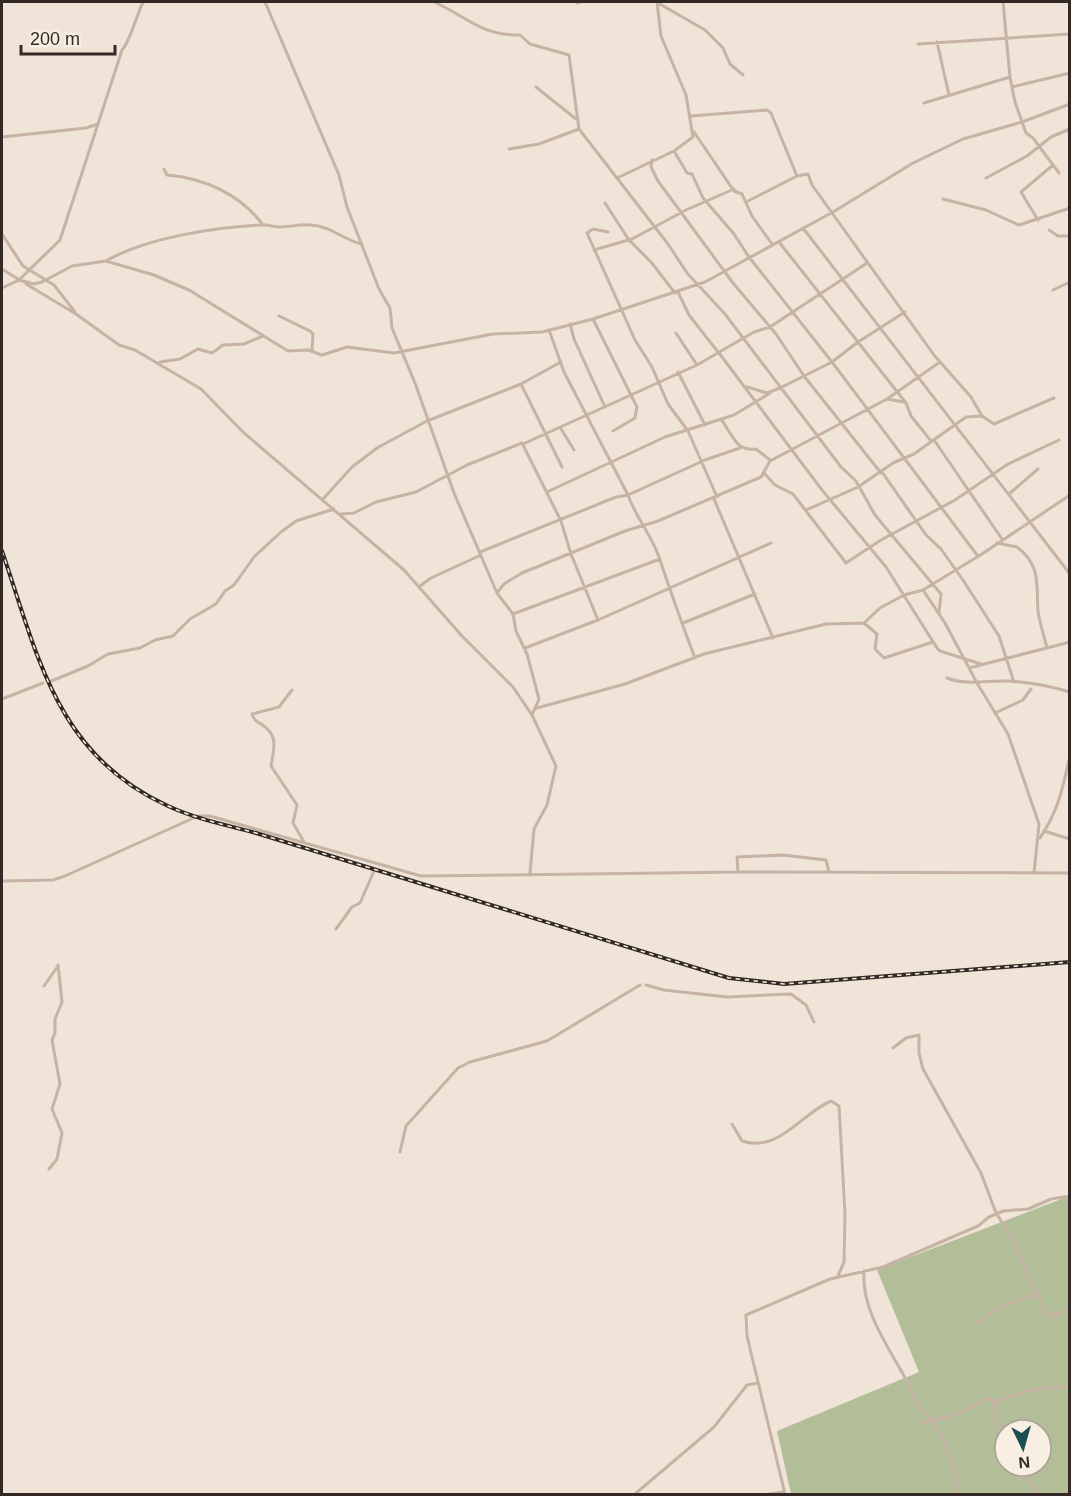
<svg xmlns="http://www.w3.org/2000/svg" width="1071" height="1496" viewBox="0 0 1071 1496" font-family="Arial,sans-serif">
	<rect width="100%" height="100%" fill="#f0e3d7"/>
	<path fill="#b2be98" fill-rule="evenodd" d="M1069 1196V1494H791L777 1431 919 1372 877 1270ZM1005 1430H1041V1466H1005Z"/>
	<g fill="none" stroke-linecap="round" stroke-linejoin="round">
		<path stroke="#c7b3a3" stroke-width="3" d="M265 2 339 175 347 207 379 289 390 308 392 328 415 383 454 493 497 593 513 614 516 631 527 654 539 699 532 715
			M434 2C468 17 479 35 520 35L530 44 569 55 579 129 668 244 687 273 725 314 841 467 856 481 875 515 941 594 939 613
			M1003 2 1010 77 1015 102 1026 133 1033 138 1059 173
			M577 3 581 2
			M658 3 705 30 723 48 730 64 743 75
			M937 42 949 95
			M918 44 1070 34
			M536 87 576 119
			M1012 87 1070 73
			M924 103 1010 77
			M691 116 767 110 771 113 797 176
			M694 132 734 191 742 194 752 216 772 244
			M2 137 86 128 98 124 122 50C130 42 137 14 143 2
			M509 149 539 144 579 129
			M674 151 687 173 692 174 703 198 734 234 749 257 832 362 977 555
			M652 160 651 167 658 181 733 283 776 334 804 376 881 473
			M164 169 167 175C205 178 241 195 263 225
			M617 178 674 151 693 137 686 95 661 36 657 2
			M986 178 1027 156 1051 137 1070 129
			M943 199 986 210 1019 225 1070 208
			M746 202 797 176 808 174 812 185 934 355 971 397 982 416
			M605 203 629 240 651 262 675 293
			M1038 220 1021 192 1053 165
			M803 228 1070 574
			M1049 230 1058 236H1070
			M608 232 593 229 587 233 635 340 652 367 668 404 688 431 717 497
			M2 234 23 266 54 285 75 312
			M779 242 906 403 911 416 931 441
			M594 250 632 239 686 210 734 189
			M106 261C145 238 216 227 261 225 267 224 273 227 279 227 290 227 301 224 311 225 330 226 344 240 362 244
			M2 269 21 281
			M19 280 34 284 42 282 72 266 106 261 154 275 189 290 288 351 308 350 322 355 347 347 394 353 493 334 542 332 593 319 705 282 833 212 913 163 963 139 1022 122 1070 104
			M26 284 76 314 119 345 135 350 201 389 243 432 404 570 462 636 513 687 532 715 556 766 547 805 534 829 530 873
			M2 288 19 280 60 240 98 124
			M1053 290 1070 282
			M678 292 689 315 718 352
			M279 316 310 331 313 334 312 350
			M593 319 637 407 635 418 613 431
			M570 324 574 339 605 407
			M549 330 564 372 628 495 705 460 740 448
			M676 333 697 365
			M719 353 822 490 886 567 937 648 940 651 981 664
			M160 362 180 359 198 349 212 353 223 345 244 344 263 336
			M678 372 705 425
			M521 384 562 467
			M747 387 767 393 780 388 832 362 858 342 905 312
			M887 399 904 402
			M721 419C732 434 736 452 756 449L770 460
			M560 427 574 450
			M934 440 1002 539
			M523 444 697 365 754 332 770 327 867 263
			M882 472 926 535 941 549 963 580 999 636 1014 682
			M764 473 775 485 793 494 846 563 881 540 955 500 1008 464 1059 440
			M547 492 665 437 734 415 770 393
			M1009 494 1038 469
			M323 499 352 467 377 448 427 421 521 384 561 362
			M714 499 773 638
			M806 510 858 487 893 463 914 454 966 417 982 416 994 424 1054 398
			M341 514 354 513 376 502 416 492 467 465 522 443 561 521 571 554 598 620
			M997 543 1017 547C1042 566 1036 586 1038 611 1040 624 1044 636 1047 648
			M480 552 616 497 628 495C636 518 651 534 659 557 670 590 682 624 695 658
			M420 586 431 578 481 555
			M923 590 945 623 977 683 1008 734 1039 824 1034 873
			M497 593 504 584 522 573 625 531 658 521 761 477 770 461 887 399 940 362
			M513 614 660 559
			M683 623 755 594
			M864 623 877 634 875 649 884 658 933 642
			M525 648 598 620 771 543
			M969 668 1070 642
			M947 678C967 686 988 680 1008 681 1029 682 1049 686 1070 692
			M49 682 88 666 108 654 140 648 155 640 173 636 190 619 216 604 225 591 234 585 254 557 281 532 296 521 334 509
			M292 690 279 707 252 714C254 720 256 721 261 724 279 735 274 748 271 766L297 805 293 823 304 842
			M2 699 43 683
			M537 708 625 684 704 654 826 624 864 623 880 608 904 595 923 590 982 554 1070 495
			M995 713 1023 700 1031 689
			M1044 831 1070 839
			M1040 838C1059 809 1062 790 1070 756
			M738 872 737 857 783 855 826 860 829 872
			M2 881 53 880 65 876 198 816H210L421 876 738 872 1070 873
			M336 929 352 907 360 903 374 871
			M646 985 664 990 727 997 791 994 806 1005 814 1022
			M44 986 58 966
			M893 1048 906 1038 919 1035V1053L923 1069 981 1173 996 1213 1009 1233 1047 1316 1070 1310
			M732 1124 742 1141C779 1153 802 1113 831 1101L839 1106 845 1214 844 1262 838 1276
			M400 1152 406 1126 458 1068 470 1062 547 1041 640 985
			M49 1169 57 1159 62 1133 52 1109 60 1084 52 1040 55 1033V1019L62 1002 58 965
			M864 1271C861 1310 889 1348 907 1381 912 1389 913 1398 918 1406 922 1412 931 1416 934 1422 944 1441 961 1471 954 1494
			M977 1323 1000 1307 1037 1294
			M993 1401 1005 1463
			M923 1423 961 1413 985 1399 996 1401 1031 1390 1070 1386
			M1007 1466 1029 1482 1039 1494
			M635 1494 714 1427 747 1385 758 1383
			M769 1494 784 1492
			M785 1494 747 1336 746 1315 830 1279 883 1267 978 1226 989 1217 1003 1211 1028 1209 1051 1199 1070 1196"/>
		<defs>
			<path id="rail" d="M2 551C38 656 56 755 168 806 196 819 226 825 256 833L729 978 784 984 1070 962"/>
		</defs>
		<use href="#rail" stroke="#322925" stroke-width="4"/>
		<use href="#rail" stroke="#f8eee2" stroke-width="1.5" stroke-dasharray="4.5" stroke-linecap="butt"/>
	</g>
	<rect width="1071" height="1496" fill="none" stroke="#322925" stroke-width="6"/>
	<g transform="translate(1023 1448) rotate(175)"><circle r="28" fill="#f8eee2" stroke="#a99f96" stroke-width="1.5"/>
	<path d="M0-4.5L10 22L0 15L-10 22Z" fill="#1c4f52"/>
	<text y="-9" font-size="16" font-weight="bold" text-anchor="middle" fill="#322925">N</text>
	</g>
	<path d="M21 45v9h94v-9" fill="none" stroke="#322925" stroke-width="3"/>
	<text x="30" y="45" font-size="18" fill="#322925" stroke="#f8eee2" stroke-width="4.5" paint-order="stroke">200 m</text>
</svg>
